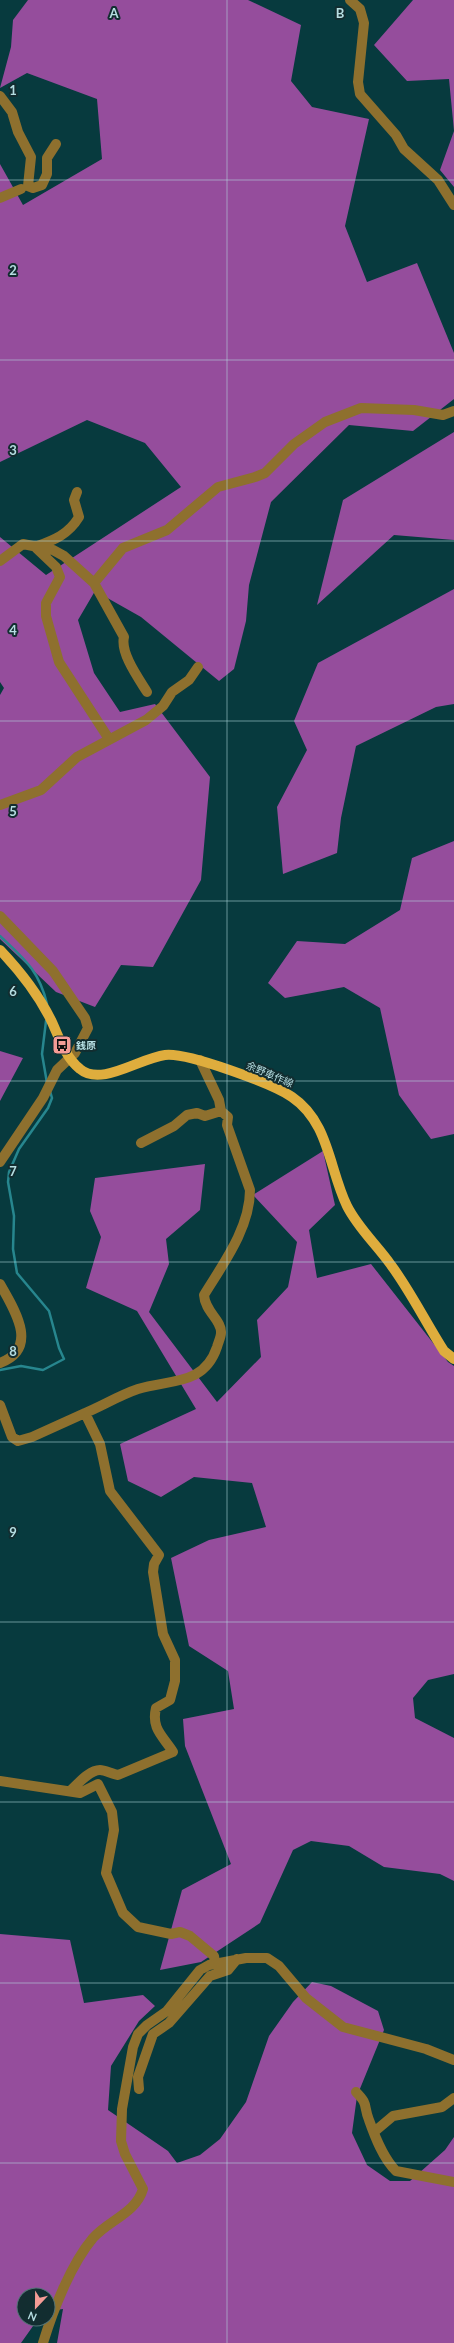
<svg xmlns="http://www.w3.org/2000/svg" width="454" height="2343" viewBox="0 0 454 2343" font-family="Lato,'Noto Sans JP',sans-serif">
	<rect width="100%" height="100%" fill="#073a3e"/>
	<path fill="#954d9c" d="M28 0H248L301 25 291 81 312 107 369 119 345 226 367 282 417 263 454 353V399L413 431 349 425 271 502 249 585 246 621 234 669 219 681 141 617 95 591 78 620 94 673 120 712 155 704 210 777 201 880 153 967 121 965 95 1007 56 992 0 939V695L4 688 0 682V537L46 575 181 487 145 443 87 420 0 462V164L23 205 102 159 97 99 27 73 0 88 11 47 13 20Z
		M413 0H454V187L440 170 454 131 449 79 407 81 374 45Z
		M454 432V540L394 535 317 605 343 500Z
		M454 589V704L436 707 356 746 341 818 337 853 283 874 277 807 307 750 294 721 318 663Z
		M454 841V1134L431 1139 399 1095 380 1008 344 987 285 998 268 983 297 941 345 944 400 910 412 858Z
		M0 1051 23 1058 0 1101Z
		M323 1151 335 1205 309 1230 317 1278 371 1264 448 1362 454 1366V1674L428 1680 413 1698 415 1718 454 1738V1881L440 1874 384 1867 349 1846 311 1841 293 1850 260 1923 201 1962 160 1970 182 1890 231 1864 185 1746 183 1719 234 1709 228 1671 189 1646 171 1558 209 1540 266 1527 252 1483 194 1477 161 1497 128 1481 120 1444 196 1409 137 1311 86 1288 101 1237 90 1211 95 1178 205 1164 200 1210 166 1239 169 1264 149 1312 217 1402 261 1357 257 1320 288 1287 297 1242 253 1195Z
		M0 1934 70 1940 84 2003 143 1995 155 2006 139 2021 111 2066 108 2110 168 2151 177 2163 200 2155 220 2139 246 2102 269 2036 293 2002 312 1982 331 1986 378 2011 384 2030 357 2096 352 2133 367 2165 390 2181H410L445 2150 454 2137V2343H57L63 2309 48 2311V2295H24V2319H38L21 2343H0Z"/>
	<g fill="none" stroke-linecap="round" stroke-linejoin="round">
		<path stroke="#27868e" stroke-width="2.5" d="M0 936C24 959 39 970 47 1004
			M46 1021 42 1054 47 1083
			M0 1370 21 1366 43 1370 64 1359 59 1348 49 1311 17 1273 13 1249 14 1216 8 1182 9 1172 19 1149 48 1108 52 1098 50 1091"/>
		<path stroke="#8e702e" stroke-width="10" d="M350 0 360 9 364 23 358 82 360 94 396 135 404 149 438 180 454 205
			M0 96 12 112 18 132 31 157 28 186 33 188 42 185 47 174V158L56 144
			M0 198 21 189
			M77 492 74 500 79 517C68 535 54 540 35 547L56 567 60 577 46 603V616L59 662 109 739
			M0 561 23 544 53 550 64 556 94 583 124 637C120 653 139 679 147 692
			M94 583 123 548 167 530 218 487 255 477 265 473 294 444 325 422 361 408 414 410 443 415 454 411
			M0 805 41 790 77 757 146 720 163 706 172 692 189 680 198 667
			M0 916 53 971 85 1018 88 1028 75 1053 57 1070 43 1098 0 1162
			M141 1143 174 1126 187 1115 197 1113 205 1116 221 1111
			M0 1284C14 1309 40 1348 0 1363
			M0 1405 12 1437 18 1441 32 1437 85 1413 100 1444 110 1491 159 1555 154 1564 153 1572 163 1634 175 1660V1681L170 1700 156 1708C151 1729 163 1736 173 1752L118 1775C112 1774 105 1770 100 1770 89 1770 77 1785 70 1791
			M85 1413C102 1406 120 1395 138 1389 170 1379 204 1386 217 1347 218 1343 221 1337 221 1333 222 1320 205 1312 204 1295 223 1264 250 1228 250 1190L227 1125 228 1117 221 1111 219 1100 200 1060
			M0 1781 80 1793 98 1784 112 1812 114 1830 106 1873 123 1913 138 1927 171 1934 180 1932 190 1936 214 1956 215 1963
			M139 2089 138 2077 153 2034 169 2023 210 1976 228 1970 237 1959
			M356 2092C369 2105 363 2105 369 2120 375 2137 383 2158 396 2171L454 2182
			M374 2132 393 2116 442 2107 454 2098
			M43 2343C53 2310 71 2264 93 2238 109 2220 136 2213 143 2189L125 2154 121 2141 122 2109 133 2047 138 2034 147 2025 167 2011 200 1970 209 1965 246 1958H267L279 1966 306 1998 343 2027 426 2049 454 2060"/>
		<path stroke="#dfad3d" stroke-width="10" d="M0 950C20 971 38 994 51 1020 59 1037 65 1057 80 1069 101 1087 140 1058 165 1055 187 1052 273 1084 292 1097 329 1122 329 1169 347 1206 358 1228 377 1245 391 1265 411 1292 426 1323 444 1351L454 1359"/>
	</g>
	<path fill="none" stroke="#b6dee2" stroke-width="1" stroke-opacity="0.55" d="M227 0V2343M0 180H454M0 360H454M0 541H454M0 721H454M0 901H454M0 1081H454M0 1262H454M0 1442H454M0 1622H454M0 1802H454M0 1983H454M0 2163H454"/>
	<defs>
		<symbol id="bus-square" viewBox="-11 -11 22 22"><rect x="-9" y="-9" width="18" height="18" rx="4" fill="#f59c96" stroke="#122d30"/><path d="M-5-6H5V4H4V6H2V4H-2V6H-4V4H-5ZM-3.5-4V0h7V-4ZM-3.5 1.2v1.5H-2V1.2ZM2 1.2v1.5H3.5V1.2Z" fill="#111"/></symbol>
	</defs>
	<g fill-rule="evenodd">
		<use href="#bus-square" x="51" y="1034" width="22" height="22"/>
	</g>
	<g text-anchor="middle" stroke-width="4" stroke-linejoin="round" paint-order="stroke">
		<g font-size="10" font-weight="bold" fill="#b6dee2" stroke="#122d30" text-anchor="start">
			<text x="76" y="1049">銭原</text>
		</g>
		<g font-size="10" fill="#b6dee2" stroke="#122d30">
			<text transform="translate(270 1074) rotate(23)" y="4">余野車作線</text>
		</g>
	</g>
	<g font-size="13" text-anchor="middle" font-weight="bold" fill="#b6dee2" stroke="#122d30" stroke-width="4" stroke-linejoin="round" paint-order="stroke">
		<text x="114" y="18">A</text>
		<text x="340" y="18">B</text>
		<text x="13" y="95">1</text>
		<text x="13" y="275">2</text>
		<text x="13" y="455">3</text>
		<text x="13" y="635">4</text>
		<text x="13" y="816">5</text>
		<text x="13" y="996">6</text>
		<text x="13" y="1176">7</text>
		<text x="13" y="1356">8</text>
		<text x="13" y="1537">9</text>
	</g>
	<g transform="translate(36 2307) rotate(202)"><circle r="19" fill="#122d30" stroke="#547477"/>
	<path d="M0-3L7 15L0 10L-7 15Z" fill="#f59c96"/>
	<text y="-6" font-size="11" font-weight="bold" text-anchor="middle" fill="#b6dee2">N</text>
	</g>
</svg>
